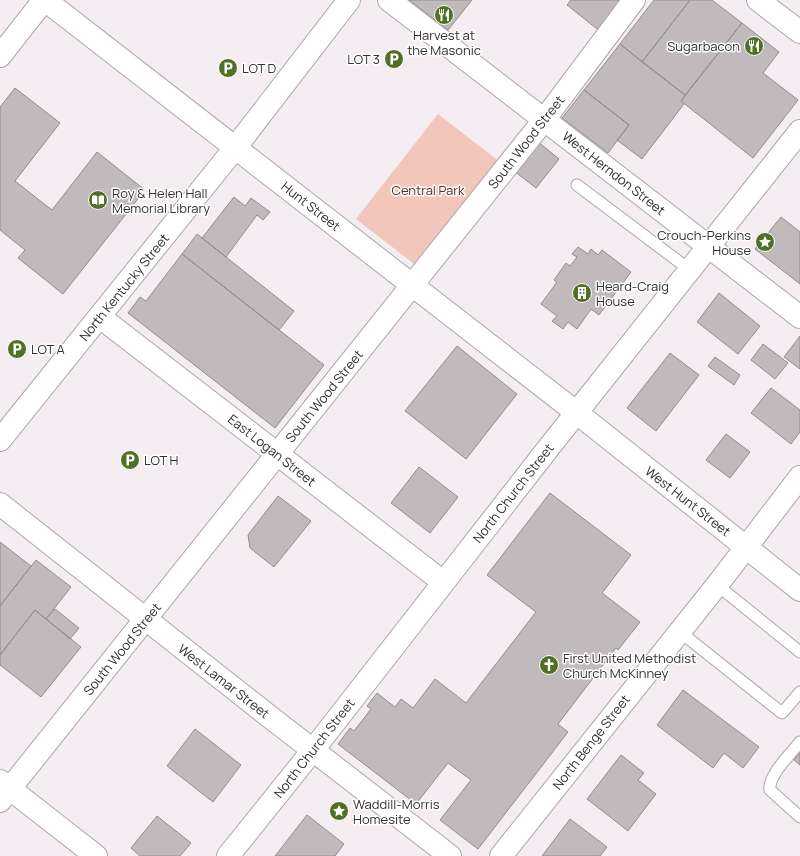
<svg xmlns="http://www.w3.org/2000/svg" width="800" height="856" viewBox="0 0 800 856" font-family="Manrope,sans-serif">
	<rect width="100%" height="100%" fill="#f4eef3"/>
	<path fill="#f2c6bb" d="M438 114 500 162 418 267 356 219Z"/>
	<path fill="#c1babc" stroke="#938c8e" d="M409 0H472L448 30Z
		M571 0H626L601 32 567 5Z
		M654 0H690L642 62 620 44Z
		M690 0H712L742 23 685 95 642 62Z
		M742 23 779 52 763 73 798 100 753 158 681 101Z
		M620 44 685 95 681 101 684 104 642 159 617 140 629 125 584 90Z
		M15 88 60 123 15 181 52 210 97 152 145 190 63 294 18 258 25 250 0 230V107Z
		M584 90 629 125 608 153 562 118Z
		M537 141 559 159 536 188 514 171Z
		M234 197 245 206 251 198 270 212 263 220 257 215 226 257 202 238Z
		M781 217 800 232V284L755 249Z
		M197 234 294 311 279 330 182 254Z
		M578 247 588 254 591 249 598 255 602 250 631 272 599 315 591 309 577 329 568 322 563 329 552 321 557 316 541 304 557 282 554 280 566 263 570 266 577 257 572 254Z
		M182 254 324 365 275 428 128 313 140 297 146 301Z
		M719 293 760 326 738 354 697 322Z
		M800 336V369L784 357Z
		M763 344 788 363 775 379 751 360Z
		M457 346 517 394 466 459 405 411Z
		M670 353 699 375 656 431 627 408Z
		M715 357 740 375 734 385 708 366Z
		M771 388 800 410V432L791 444 751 413Z
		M726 434 750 452 730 478 706 460Z
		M419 467 458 497 430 533 391 503Z
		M550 493 631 555 602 593 640 622 618 650 616 648 558 724 568 732 478 849 440 820 471 780 448 763 416 804 338 744 350 728 354 731 371 709 367 706 377 693 395 707 401 699 413 708 435 679 466 703 536 612 487 575Z
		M278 496 311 521 274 567 250 548 248 535Z
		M0 542 31 566 0 606Z
		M36 560 71 587 46 619 35 610 0 655V606Z
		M55 609 79 628 70 639 46 619Z
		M35 610 81 647 41 697 0 665V655Z
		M683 690 759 747 743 768 724 753 713 768 657 725Z
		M195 729 241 765 213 802 167 766Z
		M800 752V765L794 760Z
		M621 755 644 773 638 780 656 794 628 831 587 799Z
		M307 815 344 844 335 856H275Z
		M157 816 191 843 180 856H140L131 848Z
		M570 819 607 847 600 856H542Z"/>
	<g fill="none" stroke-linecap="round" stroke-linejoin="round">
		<defs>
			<path id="service" d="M577 185 690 270
				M717 585 800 652
				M679 631 782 713 800 692
				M800 742C791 754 768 775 770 790L800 817"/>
			<path id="minor" d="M45 0 577 413 800 590
				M389 0 800 317
				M100 317 443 582
				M0 504 270 717 450 856
				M0 781 96 856
				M0 801 544 120 634 0
				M228 856 313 750 550 446 800 131
				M501 856 717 585 800 477"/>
			<path id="tertiary" d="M0 56 44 0
				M0 440 235 148 349 0"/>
			<path id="secondary" d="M758 0 800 32"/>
		</defs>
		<use href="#service" stroke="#aba6aa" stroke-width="13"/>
		<use href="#minor" stroke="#aba6aa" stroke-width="24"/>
		<use href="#tertiary" stroke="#aba6aa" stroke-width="24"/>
		<use href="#secondary" stroke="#aba6aa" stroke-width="24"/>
		<use href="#service" stroke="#fff" stroke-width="11"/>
		<use href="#minor" stroke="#fff" stroke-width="22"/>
		<use href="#tertiary" stroke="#fff" stroke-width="22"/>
		<use href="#secondary" stroke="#fff" stroke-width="22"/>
	</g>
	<defs>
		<symbol id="restaurant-disc" viewBox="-11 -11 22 22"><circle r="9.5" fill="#517025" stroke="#fff"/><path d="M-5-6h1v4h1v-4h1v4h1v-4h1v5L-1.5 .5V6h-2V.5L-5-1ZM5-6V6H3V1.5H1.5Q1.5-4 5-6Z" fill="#fff"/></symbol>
		<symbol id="parking-disc" viewBox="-11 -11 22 22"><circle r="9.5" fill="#517025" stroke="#fff"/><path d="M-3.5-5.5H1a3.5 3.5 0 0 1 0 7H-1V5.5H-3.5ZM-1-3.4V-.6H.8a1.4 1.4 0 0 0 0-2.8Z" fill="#fff"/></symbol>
		<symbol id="library-disc" viewBox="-11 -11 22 22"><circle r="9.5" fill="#517025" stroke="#fff"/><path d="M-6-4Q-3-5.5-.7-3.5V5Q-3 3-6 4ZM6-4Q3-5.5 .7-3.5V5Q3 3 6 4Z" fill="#fff"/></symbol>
		<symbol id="sight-disc" viewBox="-11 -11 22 22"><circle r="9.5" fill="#517025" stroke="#fff"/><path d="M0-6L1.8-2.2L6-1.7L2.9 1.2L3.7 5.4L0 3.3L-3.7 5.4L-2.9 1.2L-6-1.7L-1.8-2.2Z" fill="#fff"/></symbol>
		<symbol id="building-disc" viewBox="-11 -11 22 22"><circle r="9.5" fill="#517025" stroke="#fff"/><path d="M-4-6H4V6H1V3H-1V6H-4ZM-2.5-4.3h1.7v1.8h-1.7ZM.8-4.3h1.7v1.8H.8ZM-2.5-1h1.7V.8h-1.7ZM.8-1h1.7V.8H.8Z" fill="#fff"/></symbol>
		<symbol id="church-disc" viewBox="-11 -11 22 22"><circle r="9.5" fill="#517025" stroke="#fff"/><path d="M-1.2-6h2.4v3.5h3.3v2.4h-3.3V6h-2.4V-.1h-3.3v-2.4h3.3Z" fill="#fff"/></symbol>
	</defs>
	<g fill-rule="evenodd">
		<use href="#restaurant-disc" x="433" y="4" width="22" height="22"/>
		<use href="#restaurant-disc" x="743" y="35" width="22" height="22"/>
		<use href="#parking-disc" x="383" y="48" width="22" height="22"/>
		<use href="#parking-disc" x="217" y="57" width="22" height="22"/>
		<use href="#library-disc" x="87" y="189" width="22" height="22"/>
		<use href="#sight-disc" x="754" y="231" width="22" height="22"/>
		<use href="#building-disc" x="571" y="282" width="22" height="22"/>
		<use href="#parking-disc" x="6" y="338" width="22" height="22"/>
		<use href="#parking-disc" x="119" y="449" width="22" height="22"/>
		<use href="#church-disc" x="538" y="654" width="22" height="22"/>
		<use href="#sight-disc" x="328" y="800" width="22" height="22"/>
	</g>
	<g text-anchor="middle" stroke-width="3" stroke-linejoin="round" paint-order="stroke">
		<g font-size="13" fill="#312f31" stroke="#fff" text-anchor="start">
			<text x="444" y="40" text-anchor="middle">Harvest at<tspan x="444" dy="15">the Masonic</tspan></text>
			<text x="740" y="51" text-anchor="end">Sugarbacon</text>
			<text x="380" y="64" text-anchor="end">LOT 3</text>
			<text x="242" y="73">LOT D</text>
			<text x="112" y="198">Roy &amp; Helen Hall<tspan x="112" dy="15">Memorial Library</tspan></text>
			<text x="751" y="240" text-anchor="end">Crouch-Perkins<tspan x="751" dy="15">House</tspan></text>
			<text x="596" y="291">Heard-Craig<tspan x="596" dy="15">House</tspan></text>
			<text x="31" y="354">LOT A</text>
			<text x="144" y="465">LOT H</text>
			<text x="563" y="663">First United Methodist<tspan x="563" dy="15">Church McKinney</tspan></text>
			<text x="353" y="809">Waddill-Morris<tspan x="353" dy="15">Homesite</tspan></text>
		</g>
		<g font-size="13" fill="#312f31" stroke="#fff">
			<text transform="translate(526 142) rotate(-52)" y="5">South Wood Street</text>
			<text transform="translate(614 173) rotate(38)" y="5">West Herndon Street</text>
			<text transform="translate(311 206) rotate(38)" y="5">Hunt Street</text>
			<text transform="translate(124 287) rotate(-51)" y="5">North Kentucky Street</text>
			<text transform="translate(324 396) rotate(-51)" y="5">South Wood Street</text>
			<text transform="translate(272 450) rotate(38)" y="5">East Logan Street</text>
			<text transform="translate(513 493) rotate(-52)" y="5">North Church Street</text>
			<text transform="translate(688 501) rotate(38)" y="5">West Hunt Street</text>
			<text transform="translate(122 649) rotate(-51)" y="5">South Wood Street</text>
			<text transform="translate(224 681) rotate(38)" y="5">West Lamar Street</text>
			<text transform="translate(591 742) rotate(-52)" y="5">North Benge Street</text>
			<text transform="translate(314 748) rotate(-52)" y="5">North Church Street</text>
		</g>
		<g font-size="13" fill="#61291b" stroke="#fff">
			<text x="428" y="195">Central Park</text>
		</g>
	</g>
</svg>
